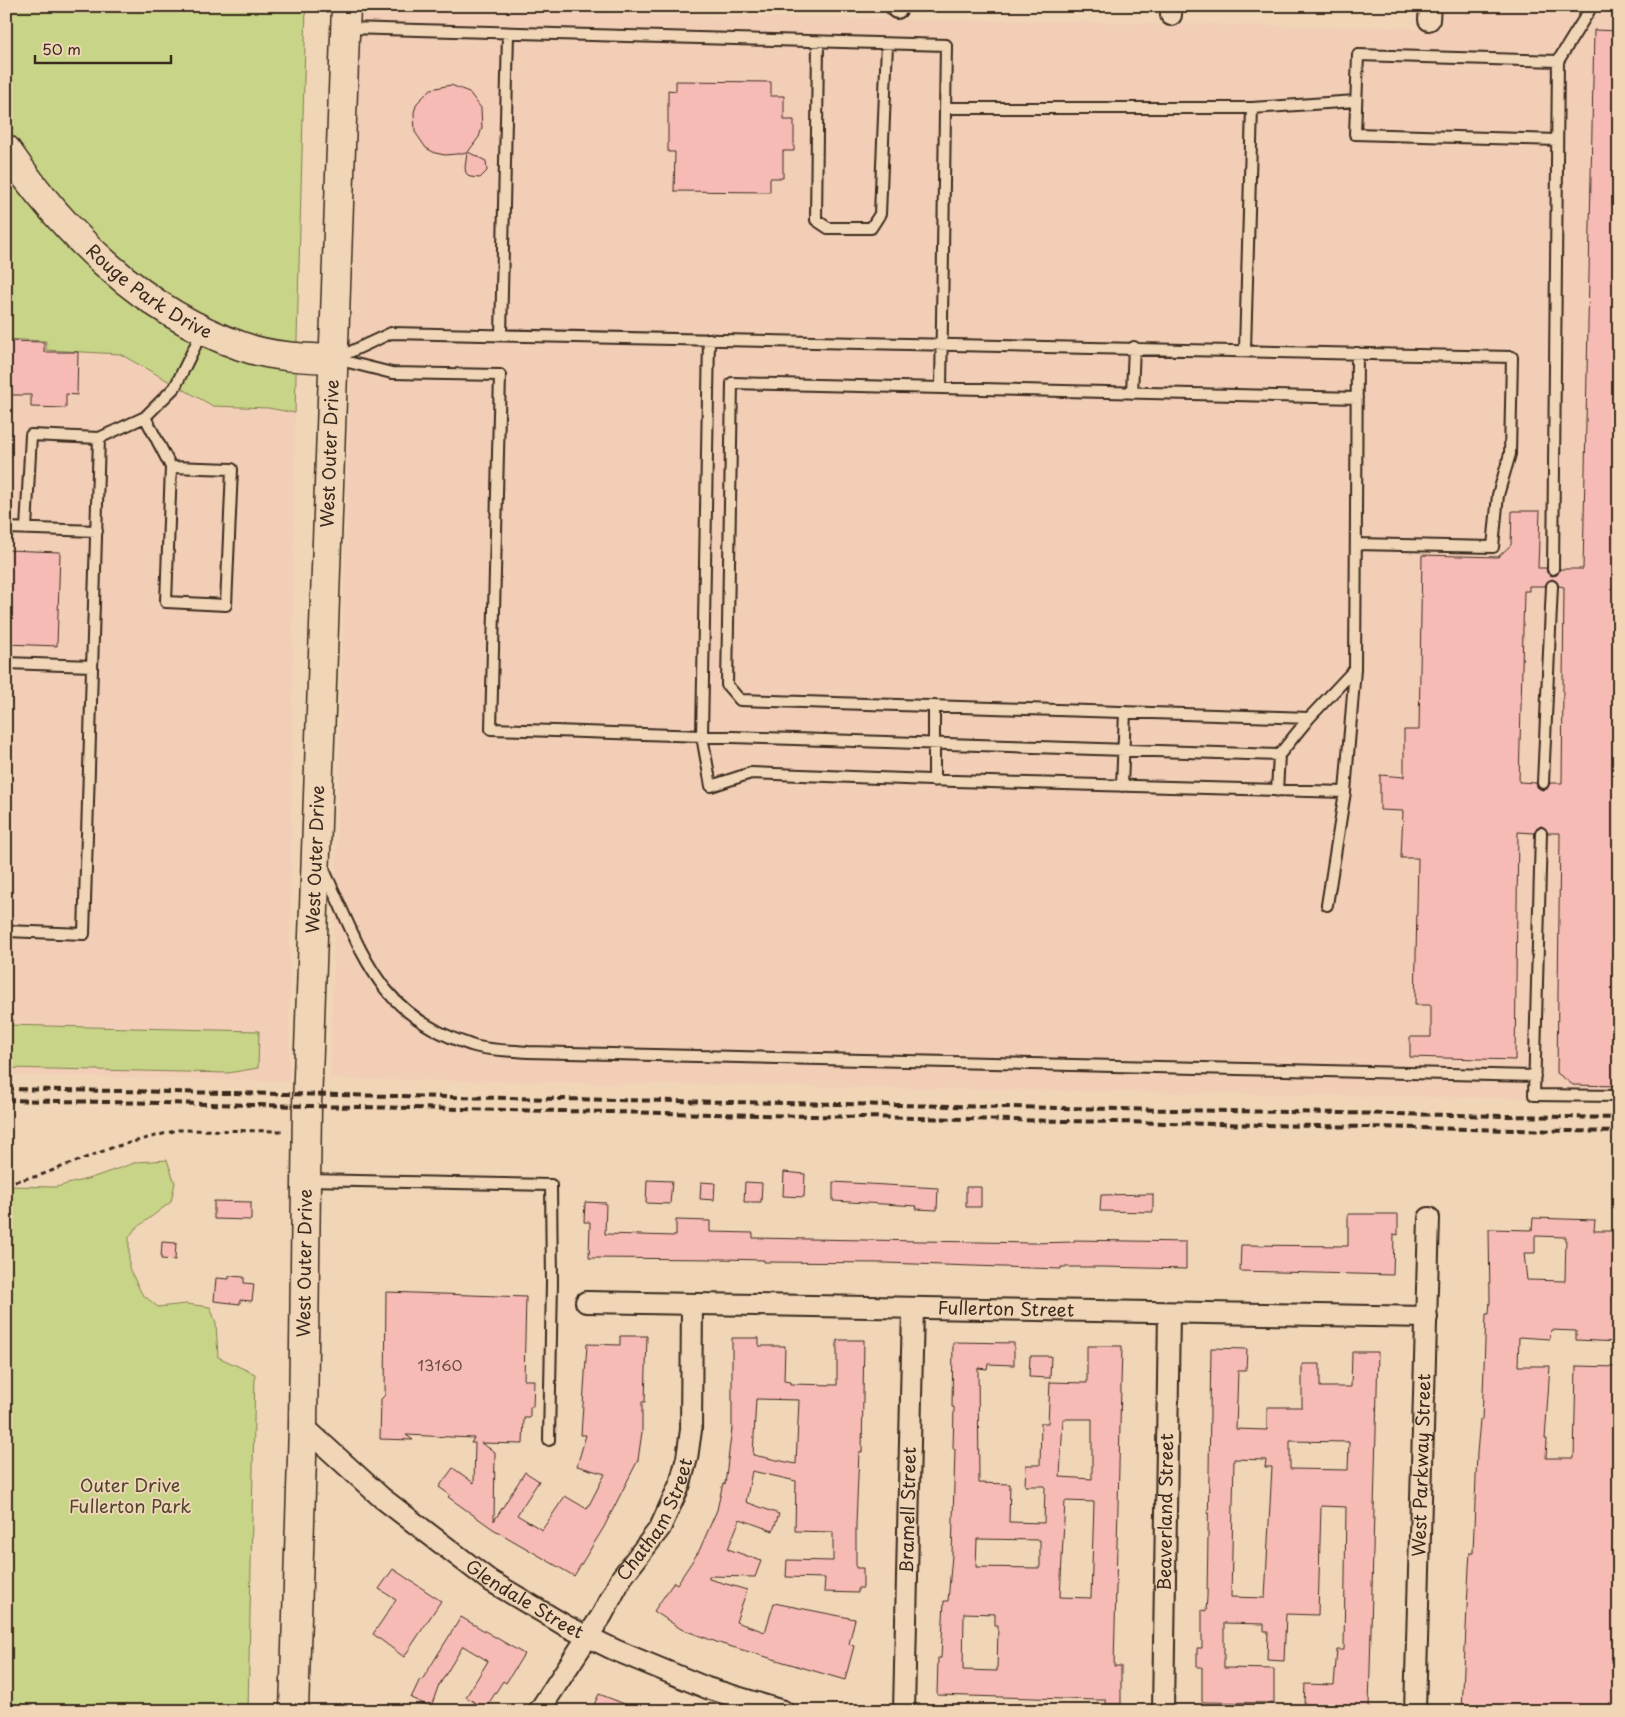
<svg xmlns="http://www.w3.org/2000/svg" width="1625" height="1717" viewBox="0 0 1625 1717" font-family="'Playpen Sans',sans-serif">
	<rect width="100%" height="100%" fill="#f0d6b7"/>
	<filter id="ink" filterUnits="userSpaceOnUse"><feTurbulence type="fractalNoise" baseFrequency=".02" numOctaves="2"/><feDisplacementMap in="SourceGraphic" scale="10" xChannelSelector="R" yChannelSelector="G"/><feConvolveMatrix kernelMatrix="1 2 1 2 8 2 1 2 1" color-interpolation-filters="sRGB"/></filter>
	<g filter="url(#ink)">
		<path fill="#f2ceb7" d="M392 6 623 14 1441 28 1442 6H1619V1100L330 1079 360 9Z
			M6 339 46 341 47 350 120 354 213 406 268 408 295 413 289 1082 6 1075Z"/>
		<path fill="#c8d487" stroke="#827f52" d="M6 6H306L295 413 268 408 213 406 120 354 46 350V341L6 339Z
			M6 1025 259 1031 258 1068 228 1073 6 1068Z
			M167 1160 175 1183 171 1202 135 1229 129 1237V1268L142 1294 158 1307 186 1304 210 1307 216 1323 218 1357 255 1374 248 1711H6V1186L56 1187 91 1178 137 1162Z"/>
		<path fill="#f7bbb6" stroke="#3b2a1e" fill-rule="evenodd" d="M1594 30 1619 31V1086L1573 1085 1557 1073 1560 833H1548L1542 826 1537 827 1534 833 1518 832 1515 1060 1410 1057V1037H1431V1005H1415L1418 858H1401L1403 811 1380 810V775L1404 777V730H1419L1422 555 1498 557 1511 545 1512 511H1540L1538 568H1546L1547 573 1552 576 1557 575 1560 569H1583ZM1552 579 1556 581 1559 586 1564 587 1562 783H1550L1547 789 1542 790 1537 787 1536 783 1519 782 1524 591H1529V586H1545L1547 582Z
			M676 81 771 82V96H784V120H794V151H783V178H770V192L674 191 675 152H668V90L676 91Z
			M451 85 469 92 481 108 482 128 479 137 468 152 486 161 487 171 480 178 470 177 466 173 465 168 467 153 445 155 435 153 426 148 415 132 414 112 417 103 431 89Z
			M6 341 44 342V352H78L77 395 66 394V408L31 407V395H6Z
			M6 550 60 552 57 646 6 644Z
			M784 1172 805 1174 804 1197 783 1196Z
			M647 1180 672 1181 670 1204 646 1203Z
			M701 1182 715 1183 714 1200 700 1199Z
			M745 1182 762 1183 761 1202H744Z
			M833 1182 938 1188 937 1210 916 1209 917 1206 833 1201Z
			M966 1187H981V1207H966Z
			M1153 1194V1212L1100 1211 1101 1195Z
			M214 1201 251 1202V1220L214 1219Z
			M585 1202 606 1203 605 1234 676 1236V1220L710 1221V1232L753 1233V1238L1032 1243 1074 1242V1240L1186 1242V1269L1103 1267H1061V1269L885 1263 764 1262V1260L721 1259 589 1258 590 1222H584Z
			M1348 1214H1398V1235L1394 1234 1393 1275 1240 1271 1241 1245 1348 1246Z
			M1533 1218 1595 1220 1594 1231H1619V1342L1576 1340V1331L1551 1330 1550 1339 1519 1337 1518 1366H1550L1545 1439H1547L1546 1458H1574L1576 1366 1619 1367V1711L1537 1708V1711L1462 1710 1469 1567 1470 1552H1473L1477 1453 1480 1420H1482L1486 1314H1489L1490 1300 1489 1229 1532 1230ZM1535 1236 1566 1237 1565 1281 1527 1280 1524 1253H1535Z
			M162 1242 176 1243 175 1260 161 1259Z
			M229 1276 244 1277V1283L254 1284 252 1301 240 1300V1304L214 1301 216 1278 229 1279Z
			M386 1292 526 1297 524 1380H534L533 1407H530V1418H524L523 1444 481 1443 495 1452 494 1521 525 1472 539 1481 517 1515 542 1530 565 1496 587 1509 605 1474 577 1466 586 1435H581L587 1344 620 1345V1336H647L645 1402H642V1432L638 1460 604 1527 574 1576 493 1529 448 1497 450 1495 439 1487 453 1468 474 1483 475 1443H471L474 1438 406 1435 413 1440 380 1439 381 1399 385 1395Z
			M732 1338H759V1346H785L784 1381 790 1382V1384L837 1385V1340H864L862 1452H859L856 1524V1568H863V1588H858V1593L824 1592 825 1578 786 1577 787 1560 833 1561V1532L795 1531 796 1481 752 1471 746 1502 779 1514 773 1531 740 1519 728 1549 761 1561 755 1577 709 1576V1579L747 1590 736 1622 765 1632 774 1603 855 1619 849 1644 854 1646 845 1680 722 1644 681 1629 654 1611 674 1582 677 1584 699 1551 717 1510 723 1483 725 1484 732 1428ZM756 1399 799 1400 796 1464 753 1455Z
			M953 1342 1014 1343V1365L988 1364 987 1369 978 1368 979 1483 1010 1484 1009 1522 1044 1523 1045 1486H1025L1026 1465H1040L1041 1423H1048L1050 1382 1087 1383V1346H1122L1114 1666H1121V1704H1106V1700H1097L937 1695 938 1658H941L944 1601H948L952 1555 955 1449H953L954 1407H952ZM1063 1419H1092V1479L1060 1477ZM1065 1501 1094 1502 1091 1598 1060 1597ZM977 1539 1040 1540V1568L976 1567ZM964 1613 995 1614V1625H998L997 1671 963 1670Z
			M1211 1348 1247 1349 1246 1371H1238L1236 1429 1267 1430V1407H1302V1364H1320V1387H1351L1352 1352H1378L1369 1709 1304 1704 1305 1684 1334 1685 1337 1650H1344L1346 1507 1321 1506 1318 1615 1286 1614 1284 1661 1267 1660 1268 1631H1264V1624L1224 1623V1668L1274 1669V1703L1202 1702V1667H1197V1648H1202V1610L1206 1611 1207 1597ZM1290 1441 1349 1442 1348 1470 1290 1469ZM1234 1459 1266 1460 1265 1467H1272L1265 1598 1231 1597Z
			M1030 1356H1051L1050 1378 1029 1377Z
			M393 1569 441 1601 404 1657 373 1634 396 1600 379 1589Z
			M461 1617 524 1654 506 1683 503 1681 485 1709 466 1697 488 1661 463 1646 438 1687 431 1707 411 1698 420 1679 422 1680Z
			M599 1694 640 1710V1711H591Z"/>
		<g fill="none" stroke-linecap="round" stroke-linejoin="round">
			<defs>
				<path id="lane" d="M347 28 946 45 941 388
					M818 42 816 220 828 228H871L880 214 887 44
					M946 108H1252L1245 349
					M1252 108 1356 101
					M1557 140 1355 134 1358 55 1558 61
					M501 335 508 33
					M709 339 702 736 711 786 751 773 956 781 1345 792
					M335 359 391 333 1512 357 1510 454 1498 495 1493 547 1357 544
					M336 359 392 373 500 375 491 729 1279 755 1309 718 1355 669 1357 353
					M1132 393 1134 347
					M145 417 171 467 166 602 226 605 232 469 171 467
					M6 528 97 531
					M26 529 31 435 99 438
					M1553 569 1558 61 1589 11V6
					M6 663 92 666
					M934 706V781
					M1309 718 740 700 727 685 732 383 1357 398
					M1543 783 1552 586
					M1122 786 1125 712
					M1277 791 1279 755
					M1541 833 1534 1095 1619 1096
					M323 868C362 950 375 1014 471 1045 488 1051 510 1050 528 1052L1535 1076
					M1327 905 1345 792 1355 669
					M6 931 84 934 99 438 145 417 175 387 202 332
					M308 1180 551 1185 552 1283 549 1440"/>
				<g id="street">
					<path d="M897 8V6"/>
					<path d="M1171 15V6"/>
					<path d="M1429 20 1430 6"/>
					<path id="s1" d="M586 1302 1427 1317"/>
					<path id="s2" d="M303 1426 382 1498 489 1580 566 1626 615 1650 707 1688 783 1711"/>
					<path id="s3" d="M539 1711 602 1615 622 1577 660 1528 680 1484 687 1458 691 1430 692 1304"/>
					<path id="s4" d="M904 1711 913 1308"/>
					<path id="s5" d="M1163 1711 1169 1313"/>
					<path id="s6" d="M1415 1711 1429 1218"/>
				</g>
				<g id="secondary">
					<path id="s7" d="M6 149C64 233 143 312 241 346 271 357 304 358 335 359"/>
					<path id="s8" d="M294 1711 303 1426 307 1105 346 6"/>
				</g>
			</defs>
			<use href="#lane" stroke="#3b2a1e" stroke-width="14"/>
			<use href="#street" stroke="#3b2a1e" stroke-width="24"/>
			<use href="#secondary" stroke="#3b2a1e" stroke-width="31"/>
			<path stroke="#3b2a1e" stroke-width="3" stroke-dasharray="5 4" stroke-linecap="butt" d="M6 1183 38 1176 114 1147 178 1130 285 1131"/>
			<use href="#lane" stroke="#f0d6b7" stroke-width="10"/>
			<use href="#street" stroke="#f0d6b7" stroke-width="20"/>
			<use href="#secondary" stroke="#f0d6b7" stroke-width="28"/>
			<path stroke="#3b2a1e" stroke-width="4" stroke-dasharray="8 4" stroke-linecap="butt" d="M6 1089 1619 1118
				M6 1100 1619 1132"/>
		</g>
	</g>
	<g text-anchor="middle" stroke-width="4" stroke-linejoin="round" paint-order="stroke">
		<g font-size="15" fill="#6a4e44">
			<text x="440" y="1371">13160</text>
		</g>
		<g font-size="18" fill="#3b2a1e" stroke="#f0d6b7">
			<text dy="6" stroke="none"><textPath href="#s7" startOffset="204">Rouge Park Drive</textPath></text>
			<text dy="6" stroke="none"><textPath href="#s8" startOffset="1258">West Outer Drive</textPath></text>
			<text dy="6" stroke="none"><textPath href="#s8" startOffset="852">West Outer Drive</textPath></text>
			<text dy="6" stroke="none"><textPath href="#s8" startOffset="448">West Outer Drive</textPath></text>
			<text dy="6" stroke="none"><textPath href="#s1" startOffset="420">Fullerton Street</textPath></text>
			<text dy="6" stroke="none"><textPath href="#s6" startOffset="246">West Parkway Street</textPath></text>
			<text dy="6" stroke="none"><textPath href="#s4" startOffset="201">Bramell Street</textPath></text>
			<text dy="6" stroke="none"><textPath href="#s5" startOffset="199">Beaverland Street</textPath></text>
			<text dy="6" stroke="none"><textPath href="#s3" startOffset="225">Chatham Street</textPath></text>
			<text dy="6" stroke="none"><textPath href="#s2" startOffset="282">Glendale Street</textPath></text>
		</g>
		<g font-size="18" fill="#50442e" stroke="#f0d6b7">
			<text x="130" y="1492">Outer Drive<tspan x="130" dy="21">Fullerton Park</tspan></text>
		</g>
	</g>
	<rect width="1625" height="1717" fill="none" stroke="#f0d6b7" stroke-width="25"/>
	<rect x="12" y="12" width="1600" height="1692" fill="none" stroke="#3b2a1e" stroke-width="2" filter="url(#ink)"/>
	<path d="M35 55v8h136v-8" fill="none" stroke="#3b2a1e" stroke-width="2.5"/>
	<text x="42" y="55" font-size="15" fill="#3b2a1e" stroke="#f0d6b7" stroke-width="4" paint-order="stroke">50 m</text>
</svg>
